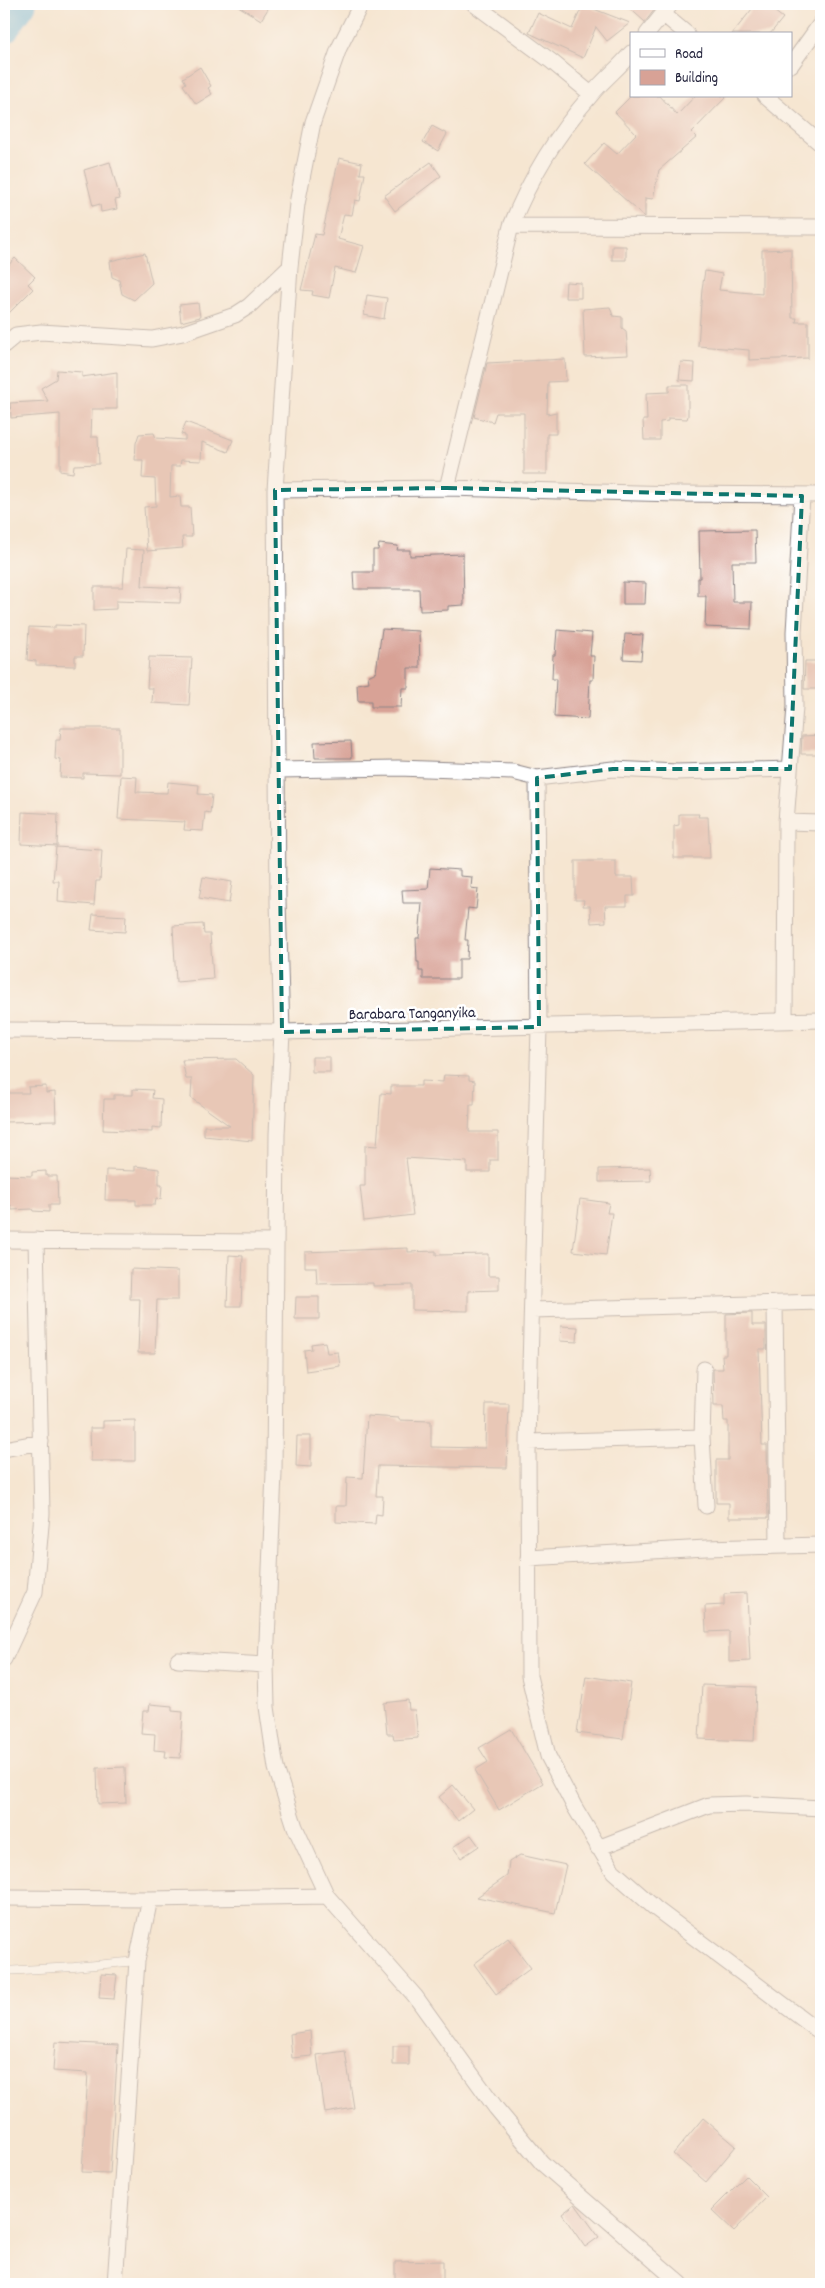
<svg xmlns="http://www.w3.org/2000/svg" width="825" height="2288" viewBox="0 0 825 2288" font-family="Dekko,sans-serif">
	<rect width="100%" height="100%" fill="#fff"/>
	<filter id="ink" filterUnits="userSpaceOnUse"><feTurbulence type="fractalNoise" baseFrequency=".02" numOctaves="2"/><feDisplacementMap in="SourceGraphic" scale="10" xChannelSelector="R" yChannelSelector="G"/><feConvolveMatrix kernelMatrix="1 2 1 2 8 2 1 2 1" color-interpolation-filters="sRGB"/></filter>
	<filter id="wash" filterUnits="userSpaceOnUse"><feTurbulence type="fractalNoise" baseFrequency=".0096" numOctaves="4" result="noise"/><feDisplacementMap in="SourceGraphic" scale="20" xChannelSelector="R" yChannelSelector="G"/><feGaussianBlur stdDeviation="1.12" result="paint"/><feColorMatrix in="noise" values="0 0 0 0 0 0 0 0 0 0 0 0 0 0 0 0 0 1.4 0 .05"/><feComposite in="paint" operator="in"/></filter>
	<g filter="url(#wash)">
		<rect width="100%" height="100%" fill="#f6e6d1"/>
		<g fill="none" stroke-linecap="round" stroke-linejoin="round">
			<path stroke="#67b9e2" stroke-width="31" d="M4 28 21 4"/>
		</g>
		<g id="blocks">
			<path fill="#d8a296" d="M235 4H271L261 20Z
				M577 4H581L630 23 607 41 596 27 583 58 529 33 538 13 572 29 581 9Z
				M625 4H659L645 22Z
				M756 4H765L783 18 770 34H732Z
				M200 67 211 86 208 88 212 94 196 104 183 85 186 83 183 78Z
				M631 96H660L677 115 695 96H727L692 132 697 137 659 170 653 199 645 198V217L585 164 604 143 617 154 636 134 615 112Z
				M432 126 447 134 438 151 423 142Z
				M339 158 362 163 360 174H365L360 201 355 200 352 215 344 214 338 239 364 246 356 273 335 268 329 298 312 295 313 291 301 290 315 234 322 235Z
				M110 162 120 199 115 200 117 209 101 212 100 204 93 206 84 170Z
				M431 162 441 176 395 211 384 196Z
				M612 246H626V260H612Z
				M791 249 792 318H797L796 322H808V358L749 360V350L698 346 702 289 705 271 722 274 719 290 762 294V250Z
				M145 253 152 283 134 300 122 294 119 280 112 277 110 261Z
				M15 258 35 277 28 284 33 289 4 318V270Z
				M566 282 581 283V298H565Z
				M367 295 387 298 384 319 364 315Z
				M198 303 200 317 181 322 179 305Z
				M610 307 613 316 622 317V328L626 331 628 355 585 357 583 309Z
				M565 359 566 381 548 382 547 414 556 412V434H547V474H524V413H496L493 422 474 417 487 363Z
				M681 362 695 363 694 381 679 380Z
				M57 370 82 372V377L117 372V409H92L91 437H98L99 464 74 465 73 473 60 471V414L11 418 10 403 48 401 41 388 56 379Z
				M669 385H688V416L687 419 668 418V421L660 422V440H644L643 420H647L646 393 669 392Z
				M186 422 233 440 228 452 202 442 201 461 181 460 180 466H171L170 497 180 496 181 507H190L192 537H182L183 548 147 551 144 507 156 506 155 479 142 478 143 460H135L136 443 139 434 154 433 156 438 185 440V435L181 434Z
				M755 530 756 562H732L733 602H752L751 629 705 627 706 596H698V578H700L699 531Z
				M379 544 398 546 397 550H410V556L463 554 464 605 448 606V610L420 611 419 589H354L353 572H373V550H378Z
				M126 549 144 550 142 586 181 588 180 603 116 601V609L94 610V587H123Z
				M623 582 646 583 645 604H623Z
				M55 625 84 626 83 656H75V666L36 665V661L27 660 29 627 55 628Z
				M382 629 419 631 420 668H408V688H402L401 707H371V701H358L357 684 369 682 368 676 376 672Z
				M557 630 592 633 590 656H594L593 680H590L588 719 554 717 556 679H552L553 655H555Z
				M625 634 643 635 641 660 623 659Z
				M149 657 192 658 189 705 152 703 153 688H147Z
				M805 661H821V689H804Z
				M61 728H120V774L83 773V778L60 777 61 760 55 759 56 740H60Z
				M821 735V754H801L802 736Z
				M351 741 352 758H315L314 742Z
				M121 776 137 777 136 792 167 793 168 782 199 785 198 794 212 795 210 813 205 812 203 831 184 830 185 822 118 819Z
				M22 812 58 814 57 846 21 844Z
				M679 814H699L698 817H708L710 858H674V826L679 825Z
				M56 847 102 850 100 881H96L94 905 58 902 59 881H53Z
				M575 861H616V877H633L634 896H627V906H605L606 922 591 923 590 906H583L584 900H575Z
				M430 868 460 870V876L472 877 471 888 478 889 476 909 468 908 465 940H468L467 959H459V979H423V971H419V962H417L416 938H419L422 903H403L402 890 428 889Z
				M203 877 232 882 229 903 199 898Z
				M93 914 126 916 125 932 91 930Z
				M203 924 204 934H210L213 979 176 982 173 926Z
				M312 1057H330V1072H312Z
				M236 1059 254 1075 252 1141 204 1136V1126H230L191 1098 192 1079H186L182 1060Z
				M444 1075 469 1076V1080L475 1081 474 1105H470L469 1132H498V1160H490V1172H467V1162L406 1158 413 1215 364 1221 360 1186H365V1145L377 1146 381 1093 391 1094V1086H421V1081L443 1082Z
				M46 1086V1093L55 1092 56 1121 4 1122V1093H29L28 1087Z
				M133 1089 153 1090 152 1098 162 1099 161 1128 152 1127V1132L103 1130 104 1099H114V1095H133Z
				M135 1166 159 1169V1185H162L161 1199 156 1198 155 1205H136V1200H105L106 1170 135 1171Z
				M650 1168 651 1181 599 1182V1169Z
				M46 1171V1176H57L58 1205H49V1212L33 1211 32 1209 12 1210 11 1205H4V1175L32 1176V1172Z
				M580 1199 609 1203 607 1213H612L606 1255 573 1251Z
				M408 1248V1252L436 1251V1255L488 1254V1276H499V1290L468 1291V1311L412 1310V1285L373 1286V1283L317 1284 316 1267H305V1252Z
				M229 1255 243 1256 241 1306H227Z
				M131 1269 178 1271V1300H157L155 1353H138L140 1299H130Z
				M296 1297H319V1319H295Z
				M752 1313V1325H766V1349H759L762 1445H767L768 1518H729V1503H716V1460H728V1421H724L723 1406H714L713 1369H723L722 1355H726V1314Z
				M561 1326 578 1327 577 1342 560 1341Z
				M325 1342 327 1353 338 1352 340 1366 306 1371 304 1350 312 1349 311 1344Z
				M486 1404H509L507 1468 378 1466 376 1496H383L382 1515 376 1514 375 1524 336 1522V1506H346L347 1477 363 1478 367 1416 399 1418V1420L431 1421V1447L485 1448Z
				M135 1420V1461H91L90 1428H103V1421Z
				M297 1436H311V1467L296 1466Z
				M747 1593 750 1661 729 1662V1631L706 1632 705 1606 724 1605V1594Z
				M586 1676 631 1683 623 1739 577 1733Z
				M702 1685 756 1687 754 1741 699 1739Z
				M408 1700 409 1710H415L418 1738 394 1740 393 1734H387L384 1703Z
				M150 1704 172 1706V1711L183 1712 180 1758 165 1757 166 1751 154 1750 155 1734 141 1733 143 1711H149Z
				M511 1729 543 1783 499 1810 475 1770 488 1762 479 1748Z
				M125 1767 126 1803 98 1804 97 1768Z
				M453 1785 473 1809 458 1821 439 1797Z
				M471 1835 479 1846 461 1858 453 1847Z
				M520 1855 566 1865 555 1913 477 1897 507 1876 509 1862Z
				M508 1938 531 1968 496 1994 474 1964Z
				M101 1974 117 1975 114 1999 99 1998Z
				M310 2031 312 2056 292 2058 290 2034Z
				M55 2042 118 2045 110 2173 82 2172 88 2073 53 2071Z
				M393 2046H409V2065H393Z
				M345 2051 354 2108 325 2113 317 2055Z
				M703 2118 736 2146 706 2182 673 2154Z
				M746 2176 767 2197 734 2231 712 2210Z
				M575 2204 599 2237 585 2247 562 2214Z
				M443 2261V2280L395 2281V2262Z"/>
		</g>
	</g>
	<g filter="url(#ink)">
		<use href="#blocks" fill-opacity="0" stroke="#8c8486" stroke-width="1"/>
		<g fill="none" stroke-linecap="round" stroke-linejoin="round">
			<defs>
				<path id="lane" d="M4 1971 74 1967 137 1961"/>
				<path id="street" d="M361 4 339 48 313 122 297 204 290 267 275 490 278 902 282 1032 277 1134 274 1473 266 1665 267 1707 276 1768 295 1827 327 1896 415 1996 496 2108 542 2163 681 2284
					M474 4 551 61 591 94
					M663 14 687 34
					M647 34 671 4
					M791 65 821 23
					M765 96 821 144
					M511 226 821 227
					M4 345 16 335 41 332 152 339 183 333 235 315 249 306 290 267
					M447 488 511 226C530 178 557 134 591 95 603 80 619 68 631 53
					M275 490 447 488 677 494 821 495
					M278 770 398 768 513 772 537 778 613 769 677 772 790 769
					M537 778 539 1027 528 1442 529 1676 548 1756 574 1806 613 1871 655 1908 816 2029
					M786 822 821 823
					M785 1021 786 822 795 707 794 632 802 496
					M4 1030 282 1032 821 1020
					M4 1240 276 1242
					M775 1303 778 1546
					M532 1310 821 1302
					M704 1369 702 1437 706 1506
					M528 1442 702 1437
					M4 1449 41 1442
					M528 1558 706 1548 821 1545
					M4 1659 35 1592 42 1514 36 1240
					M178 1660 266 1665
					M598 1848 709 1805 746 1804 821 1808
					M4 1898 150 1899 327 1896
					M115 2284 137 1961 150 1899"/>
			</defs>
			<use href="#lane" stroke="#8c8486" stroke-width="9"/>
			<use href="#street" stroke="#8c8486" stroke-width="17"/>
			<use href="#lane" stroke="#fff" stroke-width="8"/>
			<use href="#street" stroke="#fff" stroke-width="15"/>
		</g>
	</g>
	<path d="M0 0H825V2288H0ZM447 488 802 496 790 769H613L537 778 539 1027 282 1032 275 490Z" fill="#f6e6d1" fill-opacity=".55" fill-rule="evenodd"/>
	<path fill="none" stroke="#0f766e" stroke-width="4" stroke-dasharray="10 6" stroke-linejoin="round" d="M447 488 802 496 790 769H613L537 778 539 1027 282 1032 275 490Z"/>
	<g text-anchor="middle" stroke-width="5" stroke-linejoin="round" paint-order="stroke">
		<g font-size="16" fill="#22223b" stroke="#fff">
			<text transform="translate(412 1012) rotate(-1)" y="6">Barabara Tanganyika</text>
		</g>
	</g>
	<rect width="825" height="2288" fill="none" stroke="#fff" stroke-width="20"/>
	<rect x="630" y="32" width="162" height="65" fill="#ffffff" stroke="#a7a7b1"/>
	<rect x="640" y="49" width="25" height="8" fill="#ffffff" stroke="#a7a7b1"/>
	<text x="675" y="58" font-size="15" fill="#22223b">Road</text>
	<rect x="640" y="70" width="25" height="15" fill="#d8a296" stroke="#a7a7b1"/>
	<text x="675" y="82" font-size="15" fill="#22223b">Building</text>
</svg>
